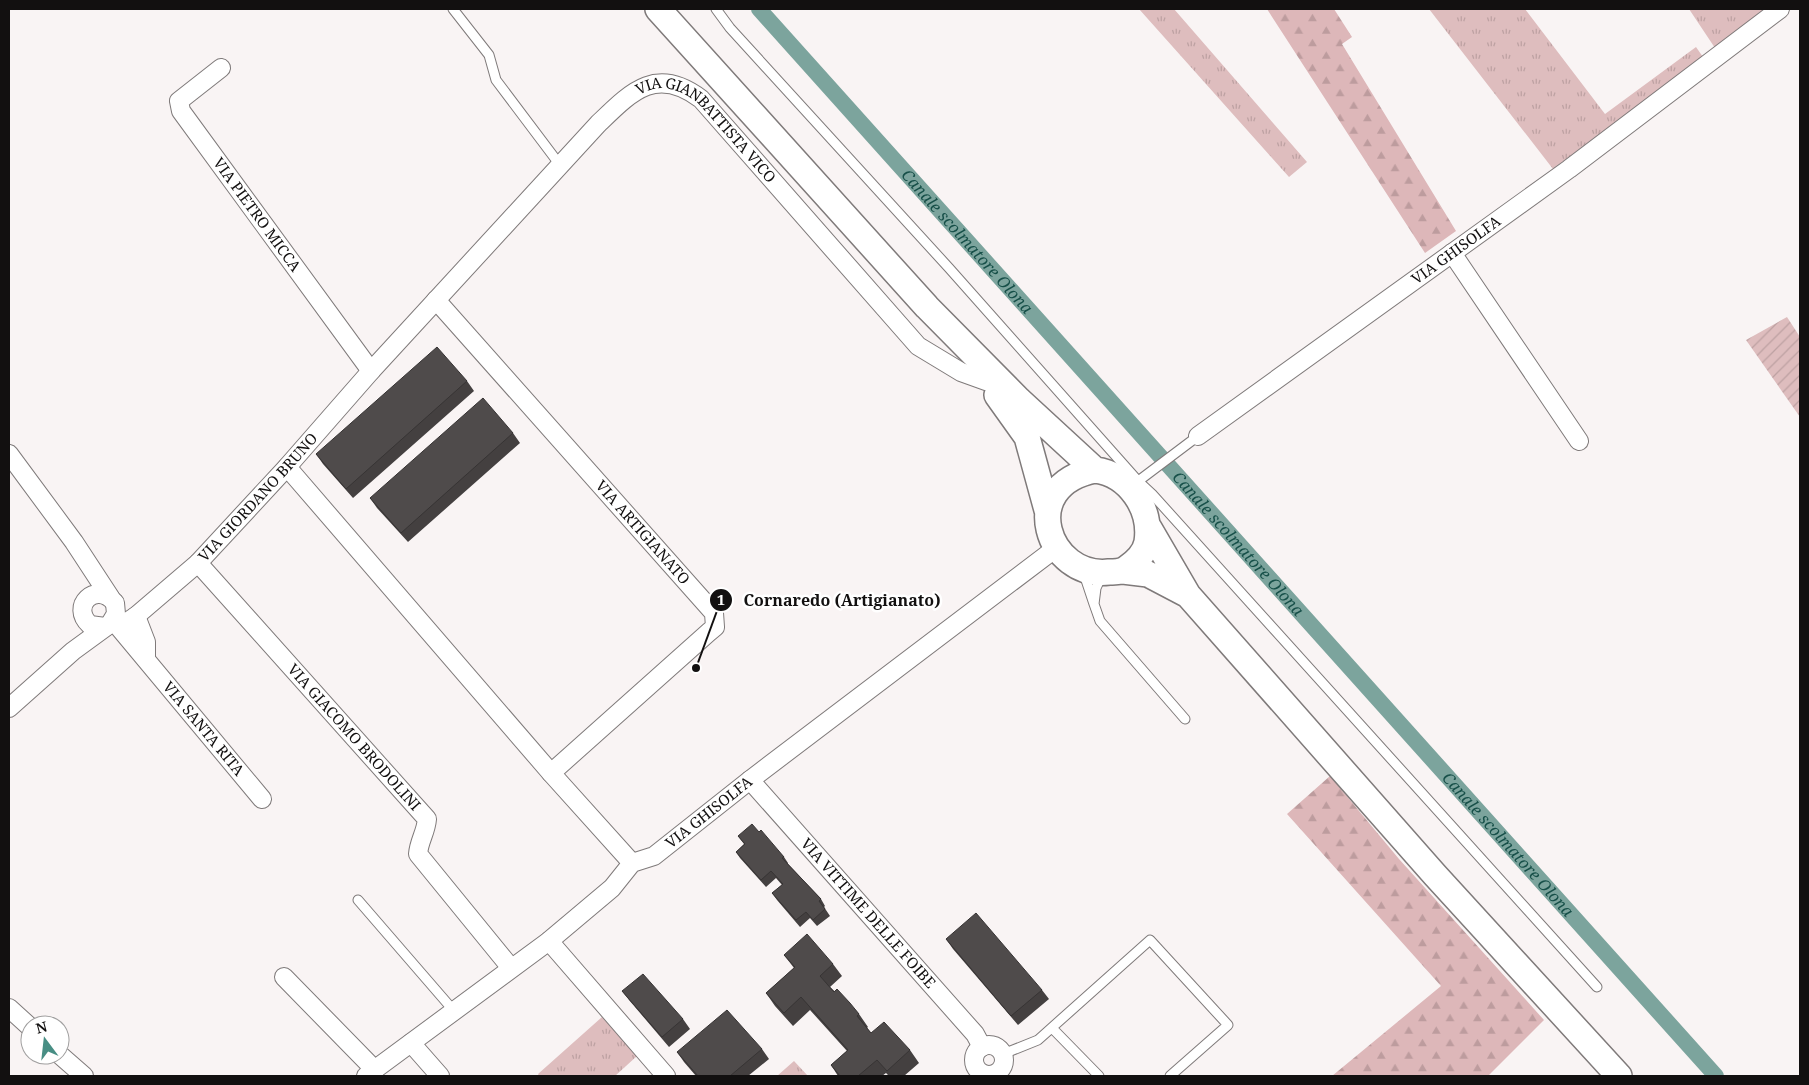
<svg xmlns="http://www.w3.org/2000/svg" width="1809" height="1085" viewBox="0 0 1809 1085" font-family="'Noto Serif',serif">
	<defs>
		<pattern id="grass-tufts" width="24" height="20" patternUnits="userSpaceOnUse" patternTransform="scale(1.25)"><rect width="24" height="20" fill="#debdbe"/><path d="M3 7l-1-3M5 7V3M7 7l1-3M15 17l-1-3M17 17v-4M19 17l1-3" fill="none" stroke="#bda1a2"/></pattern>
		<pattern id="forest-firs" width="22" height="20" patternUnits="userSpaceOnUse" patternTransform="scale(1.25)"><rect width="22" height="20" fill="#ddb7b9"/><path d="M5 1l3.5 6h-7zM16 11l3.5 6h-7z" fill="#bd9c9e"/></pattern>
		<pattern id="garden-furrows" width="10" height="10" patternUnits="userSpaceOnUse" patternTransform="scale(1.25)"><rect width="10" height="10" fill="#debdbe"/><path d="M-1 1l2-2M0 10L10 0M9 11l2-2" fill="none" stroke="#bda1a2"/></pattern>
	</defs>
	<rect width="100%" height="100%" fill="#f9f4f4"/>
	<path fill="url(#grass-tufts)" d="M1139 9H1174L1307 162 1289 177Z
		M1429 9H1525L1605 114 1696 47 1703 57 1553 169Z
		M1689 9H1768L1715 48Z
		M602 1017 637 1056 615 1076H539L538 1074Z
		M794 1061 808 1076H777Z"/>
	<path fill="url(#forest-firs)" d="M1267 9H1334L1352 37 1342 44 1456 231 1425 253Z
		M1330 776 1399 859 1544 1020 1488 1076H1332L1441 986 1287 814Z"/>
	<path fill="url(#garden-furrows)" d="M1787 317 1800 337V417L1746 340Z"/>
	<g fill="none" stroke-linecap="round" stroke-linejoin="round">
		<path stroke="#7ca49d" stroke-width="16" id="s1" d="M759 9 1716 1076"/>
		<defs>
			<path id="service" d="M453 9 489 55 496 80 560 165
				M716 9 730 28 949 268 1138 481 1152 494 1597 987
				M1133 485 1198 436
				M1083 571 1094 604 1096 588 1102 575
				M1094 604 1100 621 1185 719
				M358 900 454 1011
				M1052 1028 1099 1076
				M1003 1054 1038 1040 1150 940 1228 1025 1170 1076"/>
			<g id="minor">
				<path id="s2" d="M221 68 179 101 181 111 371 371"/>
				<path d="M1452 253 1579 441"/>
				<path id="s3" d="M436 300 714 613 715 627 709 632 551 773"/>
				<path id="s4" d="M1198 436 1569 169 1780 9"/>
				<path d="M9 454 74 542 110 597"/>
				<path d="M287 467 551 773 632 863"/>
				<path id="s5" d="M198 563 427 819C426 832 419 841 418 854L511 968"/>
				<path d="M136 616 146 642V659"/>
				<path id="s6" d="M110 624H124L136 616 198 563 287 467 371 371 598 124C631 92 656 65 701 99L918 346 961 372 986 381"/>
				<path id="s7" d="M117 625 262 799"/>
				<path d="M105 627 90 625C69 606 96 581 114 602"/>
				<path d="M9 708 73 651 110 624 116 614 115 603"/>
				<path id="s8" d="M750 780 975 1034 982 1047"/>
				<path d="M549 941 666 1076"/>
				<path d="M284 977 375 1070"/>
				<path d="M9 1008 30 1027"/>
				<path d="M411 1043 440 1076"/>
				<circle cx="989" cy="1060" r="15"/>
				<path d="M60 1055 84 1076"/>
				<path id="s9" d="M366 1076 549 941 612 888 632 863 654 856 750 780 1056 548"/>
			</g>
			<path id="secondary" d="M658 9 927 307 1019 400 1095 470
				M997 395 1027 437 1047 510
				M1095 470C1129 474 1152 509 1147 542 1145 553 1137 561 1127 568 1122 572 1116 572 1109 572 1048 579 1015 486 1095 470Z
				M1149 528 1188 595 1435 875 1619 1076
				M1123 571 1148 574 1188 595"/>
		</defs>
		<use href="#service" stroke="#7f7a7a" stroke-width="11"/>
		<use href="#minor" stroke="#7f7a7a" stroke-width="20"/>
		<use href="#secondary" stroke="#7f7a7a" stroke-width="28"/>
		<use href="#service" stroke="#fff" stroke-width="9"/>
		<use href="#minor" stroke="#fff" stroke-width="18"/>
		<use href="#secondary" stroke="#fff" stroke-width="25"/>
	</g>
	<path fill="#444040" d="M467 381 474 391 353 498 323 464 316 454Z
		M513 433 520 443 408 542 377 508 370 498Z
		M759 832 784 857 788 863V864L821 899 825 906 824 907 830 916 817 926 810 918 800 927 777 900 772 893 782 885 776 878 766 887 740 858 736 852 744 844 738 836Z
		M946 939 1042 990 1049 999 1018 1025 953 949Z
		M784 955 833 964 842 976 830 987 859 1014 868 1027 867 1028 871 1033 910 1050 919 1063 904 1076H889L886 1073 882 1076H838L831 1065 847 1051 810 1010 793 1026 775 1006 766 993 794 968Z
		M622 991 683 1019 690 1029 669 1047 629 1000Z
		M762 1049 769 1059 748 1076H696L684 1062 677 1052Z"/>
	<path fill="#4f4b4b" stroke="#373434" d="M437 347 467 381 346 489 316 454Z
		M483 398 513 433 401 533 370 498Z
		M752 824 759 832 761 830 784 857 782 858 821 899 819 901 825 909 813 920 806 912 796 920 772 893 783 884 771 871 761 880 736 852 745 844 738 836Z
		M976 913 1042 990 1011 1016 946 939Z
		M807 934 833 964 820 976 834 992 837 989 850 1003 859 1014 857 1016 871 1033 884 1022 910 1050 887 1071 877 1060 858 1076H840L831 1065 848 1050 801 997 784 1013 766 993 795 967 784 955Z
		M643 974 683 1019 662 1037 622 991Z
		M727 1010 762 1049 730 1076H698L677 1052Z"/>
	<g text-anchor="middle" stroke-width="5" stroke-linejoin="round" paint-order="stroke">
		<g font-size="15" fill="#121010" stroke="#fff">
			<text dy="5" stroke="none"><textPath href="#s6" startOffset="844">VIA GIANBATTISTA VICO</textPath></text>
			<text dy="5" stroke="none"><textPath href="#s2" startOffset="192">VIA PIETRO MICCA</textPath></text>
			<text dy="5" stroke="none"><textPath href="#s4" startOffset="318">VIA GHISOLFA</textPath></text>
			<text dy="5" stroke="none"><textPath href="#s6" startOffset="199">VIA GIORDANO BRUNO</textPath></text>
			<text dy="5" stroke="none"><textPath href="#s3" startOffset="311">VIA ARTIGIANATO</textPath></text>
			<text dy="5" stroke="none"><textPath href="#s7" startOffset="135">VIA SANTA RITA</textPath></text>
			<text dy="5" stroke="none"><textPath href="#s5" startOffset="234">VIA GIACOMO BRODOLINI</textPath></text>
			<text dy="5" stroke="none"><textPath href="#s9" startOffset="435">VIA GHISOLFA</textPath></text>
			<text dy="5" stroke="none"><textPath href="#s8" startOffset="178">VIA VITTIME DELLE FOIBE</textPath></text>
		</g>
		<g font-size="16" font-style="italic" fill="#175049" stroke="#fff">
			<text dy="6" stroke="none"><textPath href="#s1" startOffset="312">Canale scolmatore Olona</textPath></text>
			<text dy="6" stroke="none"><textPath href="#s1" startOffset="718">Canale scolmatore Olona</textPath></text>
			<text dy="6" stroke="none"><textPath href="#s1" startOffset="1122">Canale scolmatore Olona</textPath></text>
		</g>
	</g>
	<path fill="none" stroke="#121010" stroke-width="2" d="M696 668L721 600"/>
	<g fill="#121010" stroke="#fff" stroke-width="2">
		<circle cx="696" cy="668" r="5"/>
		<circle cx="721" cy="600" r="12"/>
	</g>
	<g font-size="15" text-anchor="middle" font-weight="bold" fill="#fff">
		<text x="721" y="605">1</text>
	</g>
	<g font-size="16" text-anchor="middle" font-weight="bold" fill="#121010" stroke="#fff" stroke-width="5" stroke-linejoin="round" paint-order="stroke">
		<text x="842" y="606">Cornaredo (Artigianato)</text>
	</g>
	<rect width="1809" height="1085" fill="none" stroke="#121010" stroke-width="20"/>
	<g transform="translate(45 1040) rotate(345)"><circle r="24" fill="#ffffff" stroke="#a09f9f"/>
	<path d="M0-4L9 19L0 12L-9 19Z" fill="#488e84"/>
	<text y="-8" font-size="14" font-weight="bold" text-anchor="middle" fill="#121010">N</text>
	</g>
</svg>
